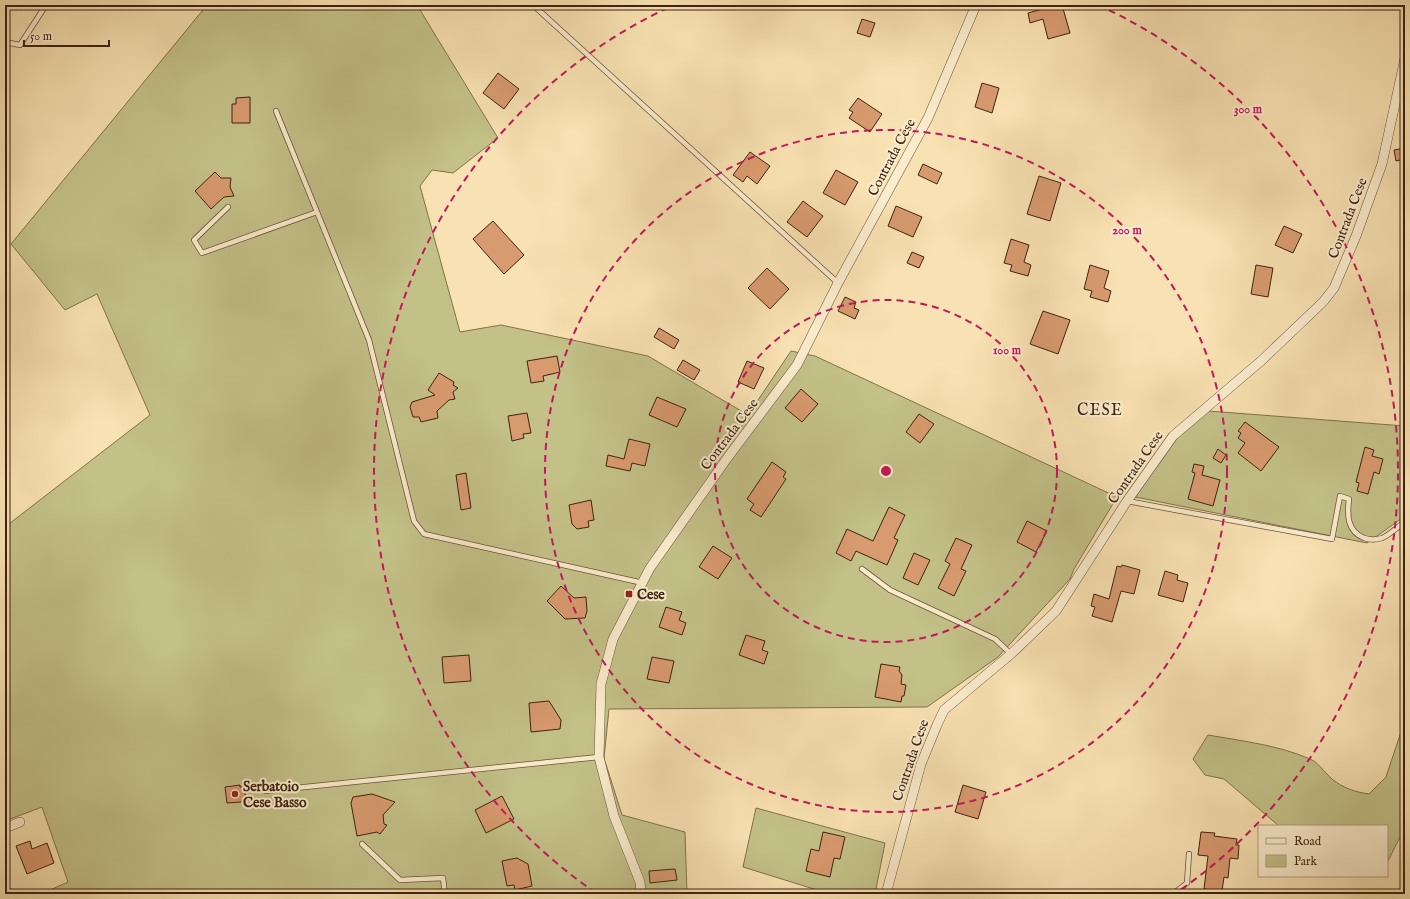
<svg xmlns="http://www.w3.org/2000/svg" width="1410" height="899" viewBox="0 0 1410 899" font-family="'IM FELL English',serif">
	<rect width="100%" height="100%" fill="#f8e1b2"/>
	<filter id="stains"><feTurbulence type="fractalNoise" baseFrequency=".005" numOctaves="4"/><feColorMatrix values="0 0 0 0 .2 0 0 0 0 .09 0 0 0 0 .02 0 0 0 .5 -.17"/></filter>
	<radialGradient id="worn" r=".72"><stop offset=".6" stop-color="#630" stop-opacity="0"/><stop offset="1" stop-color="#630" stop-opacity=".3"/></radialGradient>
	<path fill="#c3c188" stroke="#81724d" d="M207 5H417L498 138 453 173 432 170 420 186 460 332 501 325 648 356 748 415 791 351 815 356 1117 497 1074 569 1070 579 998 657 927 707 609 709 604 758 622 815 685 832 687 894H41L68 882 42 807 5 821V527L150 415 97 294 65 310 11 244Z
		M1208 411 1405 426V516L1367 543 1135 497 1178 437Z
		M1405 702V827L1387 863V826H1279L1224 779 1205 775 1193 759 1208 735C1242 741 1278 745 1310 759 1318 762 1325 773 1332 779 1343 788 1355 792 1369 794L1386 777 1401 732Z
		M756 808 885 843 875 894H830L743 867Z"/>
	<path fill="#d89a6f" stroke="#3f2212" d="M1057 5H1062L1070 33 1048 39 1043 19 1030 23 1028 13Z
		M862 19 875 23 870 37 857 33Z
		M498 73 519 89 504 109 483 93Z
		M982 83 999 88 992 113 975 107Z
		M250 97V123H232V104H236V98Z
		M858 98 882 114 870 132 849 118 853 112 849 110Z
		M1405 148V159L1396 161 1394 150Z
		M750 152 770 166 757 184 747 176 743 182 733 175Z
		M923 164 942 173 937 184 918 175Z
		M836 170 858 182 845 205 823 193Z
		M215 172 221 178H231L230 187 234 196 224 197 211 209 195 191Z
		M1039 176 1061 183 1050 221 1027 214Z
		M803 201 823 216 807 237 787 222Z
		M896 206 922 217 913 237 888 226Z
		M493 221 524 255 504 274 473 239Z
		M1284 226 1302 234 1293 253 1275 245Z
		M1011 239 1029 245 1024 262 1031 265 1028 276 1010 271 1012 265 1004 263Z
		M912 252 924 257 919 268 907 263Z
		M1090 265 1109 271 1104 288 1111 291 1108 302 1090 297 1092 291 1084 289Z
		M1256 265 1273 268 1268 297 1251 294Z
		M767 268 789 289 770 309 748 288Z
		M845 297 856 302 854 308 859 310 855 319 838 311Z
		M1043 311 1070 320 1058 354 1030 344Z
		M659 328 679 340 674 349 654 337Z
		M557 356 560 372 543 376 544 381 531 383 527 361Z
		M683 360 700 370 694 380 677 370Z
		M747 361 764 368 754 389 738 382Z
		M439 373 454 382 453 385 458 388 453 392 455 399 449 400 437 411 438 418 421 422 419 417H413L410 407 412 402 435 395 428 390Z
		M801 389 818 404 802 422 785 408Z
		M657 397 686 409 677 427 649 415Z
		M527 413 531 433 523 434 524 438 512 441 508 416Z
		M919 414 934 424 920 443 906 432Z
		M1245 422 1279 447 1261 471 1238 453 1245 443 1238 438 1241 433 1238 431Z
		M629 439 650 444 645 466 632 463 630 471 606 466 608 455 624 459Z
		M1365 447 1374 450 1372 456 1383 459 1379 474 1374 472 1368 494 1357 491 1359 483 1356 482Z
		M1218 449 1226 455 1221 463 1213 458Z
		M772 462 786 472 783 477 786 479 761 517 750 510 754 504 747 499Z
		M1194 464 1204 466 1202 475 1220 480 1213 506 1188 499 1195 473 1192 472Z
		M466 473 471 508 461 510 456 475Z
		M591 500 594 520 588 521 589 527 577 529 572 524 569 505Z
		M889 507 905 515 894 538 898 540 887 565 856 551 851 561 836 553 847 529 873 541Z
		M1027 521 1047 531 1036 552 1017 542Z
		M956 538 972 545 961 569 966 571 954 596 938 588 950 564 945 561Z
		M713 546 732 558 718 579 699 567Z
		M914 553 930 560 918 585 903 578Z
		M1122 565 1140 570 1134 594 1121 591 1112 622 1092 616 1095 607 1091 606 1094 594 1109 599 1117 566 1121 567Z
		M1165 571 1178 575 1177 580 1188 583 1183 602 1158 595Z
		M561 586 574 598 586 597 587 611 585 618 565 619 547 601Z
		M666 607 682 612 679 620 686 623 682 635 659 627Z
		M746 635 765 641 762 650 768 652 764 664 739 655Z
		M469 655 471 681 444 683 442 657Z
		M652 657 674 661 669 683 647 679Z
		M881 664 900 667 899 671 902 675 901 684 906 685 904 696H902L901 702 875 697Z
		M549 701 561 720 560 729 531 732 529 703Z
		M240 785V787H244L246 800 241 801V802L227 803 225 787Z
		M963 785 986 792 978 819 955 812Z
		M372 794 395 802 383 815 384 824 387 825 380 834 377 832 357 836 351 803 353 797Z
		M502 796 514 819 486 833 475 810Z
		M823 832 845 837 840 859 834 858 830 877 806 871 811 849 819 851Z
		M1201 832 1215 833 1214 836 1237 839 1236 845H1239L1238 859 1230 858 1228 878 1224 877 1222 891 1204 889 1208 856 1198 855Z
		M30 841 32 849 47 843 54 863 27 874 16 846Z
		M517 858 528 864 532 886 515 890 514 885 507 886 502 861Z
		M675 869 677 880 650 883 649 871Z"/>
	<g fill="none" stroke-linecap="round" stroke-linejoin="round">
		<defs>
			<path id="service" d="M533 5 838 283
				M5 42 20 45 46 5
				M276 111 369 340 414 521 424 534 643 583
				M228 207 194 240 202 253 317 212
				M1127 501 1332 539 1340 496 1349 499C1347 515 1347 531 1364 538 1370 540 1376 540 1382 538 1390 535 1398 526 1405 522
				M862 569 890 590 995 639 1011 654
				M266 791 599 757
				M362 844 400 880 443 878 445 894
				M1173 894 1187 883 1189 854"/>
			<path id="minor" d="M5 828 20 822
				M641 894 640 882 614 816 599 757 601 684 613 639 650 568 728 457 797 365 838 283 928 118 976 5
				M886 894 921 764 937 725 944 710 1011 654 1056 611 1127 501 1173 436 1261 361 1323 302 1334 288 1356 236 1382 164 1405 58"/>
		</defs>
		<use href="#service" stroke="#6d523a" stroke-width="6"/>
		<use href="#minor" stroke="#6d523a" stroke-width="10"/>
		<use href="#service" stroke="#faeccd" stroke-width="4.5"/>
		<use href="#minor" stroke="#faeccd" stroke-width="9"/>
	</g>
	<g fill="none" stroke="#c2185b" stroke-width="2" stroke-dasharray="7 5">
		<circle cx="886" cy="471" r="171"/>
		<circle cx="886" cy="471" r="341"/>
		<path d="M596 893A512 512 0 0 1 674 5M1098 5A512 512 0 0 1 1176 893"/>
	</g>
	<g fill="#8f2418" stroke="#faeccd" stroke-width="1.5">
		<rect x="625" y="590" width="8" height="8" rx="2"/>
		<circle cx="235" cy="794" r="4"/>
	</g>
	<g text-anchor="middle" stroke-width="4" stroke-linejoin="round" paint-order="stroke">
		<g font-size="14" fill="#3f2212" stroke="#faeccd">
			<text transform="translate(891 157) rotate(-62)" y="5">Contrada Cese</text>
			<text transform="translate(1347 218) rotate(-69)" y="5">Contrada Cese</text>
			<text transform="translate(729 434) rotate(-53)" y="5">Contrada Cese</text>
			<text transform="translate(1135 467) rotate(-55)" y="5">Contrada Cese</text>
			<text transform="translate(910 760) rotate(-71)" y="5">Contrada Cese</text>
		</g>
		<g font-size="14" font-weight="bold" fill="#3f2212" stroke="#faeccd" text-anchor="start">
			<text x="637" y="599">Cese</text>
			<text x="243" y="791">Serbatoio<tspan x="243" dy="16">Cese Basso</tspan></text>
		</g>
		<g font-size="16" letter-spacing="1" fill="#3f2212" stroke="#faeccd">
			<text x="1100" y="415">CESE</text>
		</g>
	</g>
	<circle cx="886" cy="471" r="6" fill="#c2185b" stroke="#faeccd" stroke-width="2"/>
	<g font-size="12" text-anchor="middle" font-weight="bold" fill="#c2185b" stroke="#faeccd" stroke-width="4" stroke-linejoin="round" paint-order="stroke">
		<text x="1248" y="113">300 m</text>
		<text x="1127" y="234">200 m</text>
		<text x="1007" y="354">100 m</text>
	</g>
	<rect width="1410" height="899" fill="none" stroke="#f8e1b2" stroke-width="20"/>
	<rect x="6" y="6" width="1398" height="887" fill="none" stroke="#3f2212" stroke-width="2"/>
	<rect x="10" y="10" width="1390" height="879" fill="none" stroke="#3f2212"/>
	<rect x="1258" y="825" width="130" height="52" fill="#faeccd" stroke="#af9b82"/>
	<rect x="1266" y="838" width="20" height="6" fill="#faeccd" stroke="#af9b82"/>
	<text x="1294" y="845" font-size="12" fill="#3f2212">Road</text>
	<rect x="1266" y="855" width="20" height="12" fill="#c3c188" stroke="#af9b82"/>
	<text x="1294" y="865" font-size="12" fill="#3f2212">Park</text>
	<path d="M24 40v6h85v-6" fill="none" stroke="#3f2212" stroke-width="2"/>
	<text x="30" y="40" font-size="12" fill="#3f2212" stroke="#faeccd" stroke-width="3" paint-order="stroke">50 m</text>
	<rect width="100%" height="100%" filter="url(#stains)"/>
	<rect width="100%" height="100%" fill="url(#worn)"/>
</svg>
